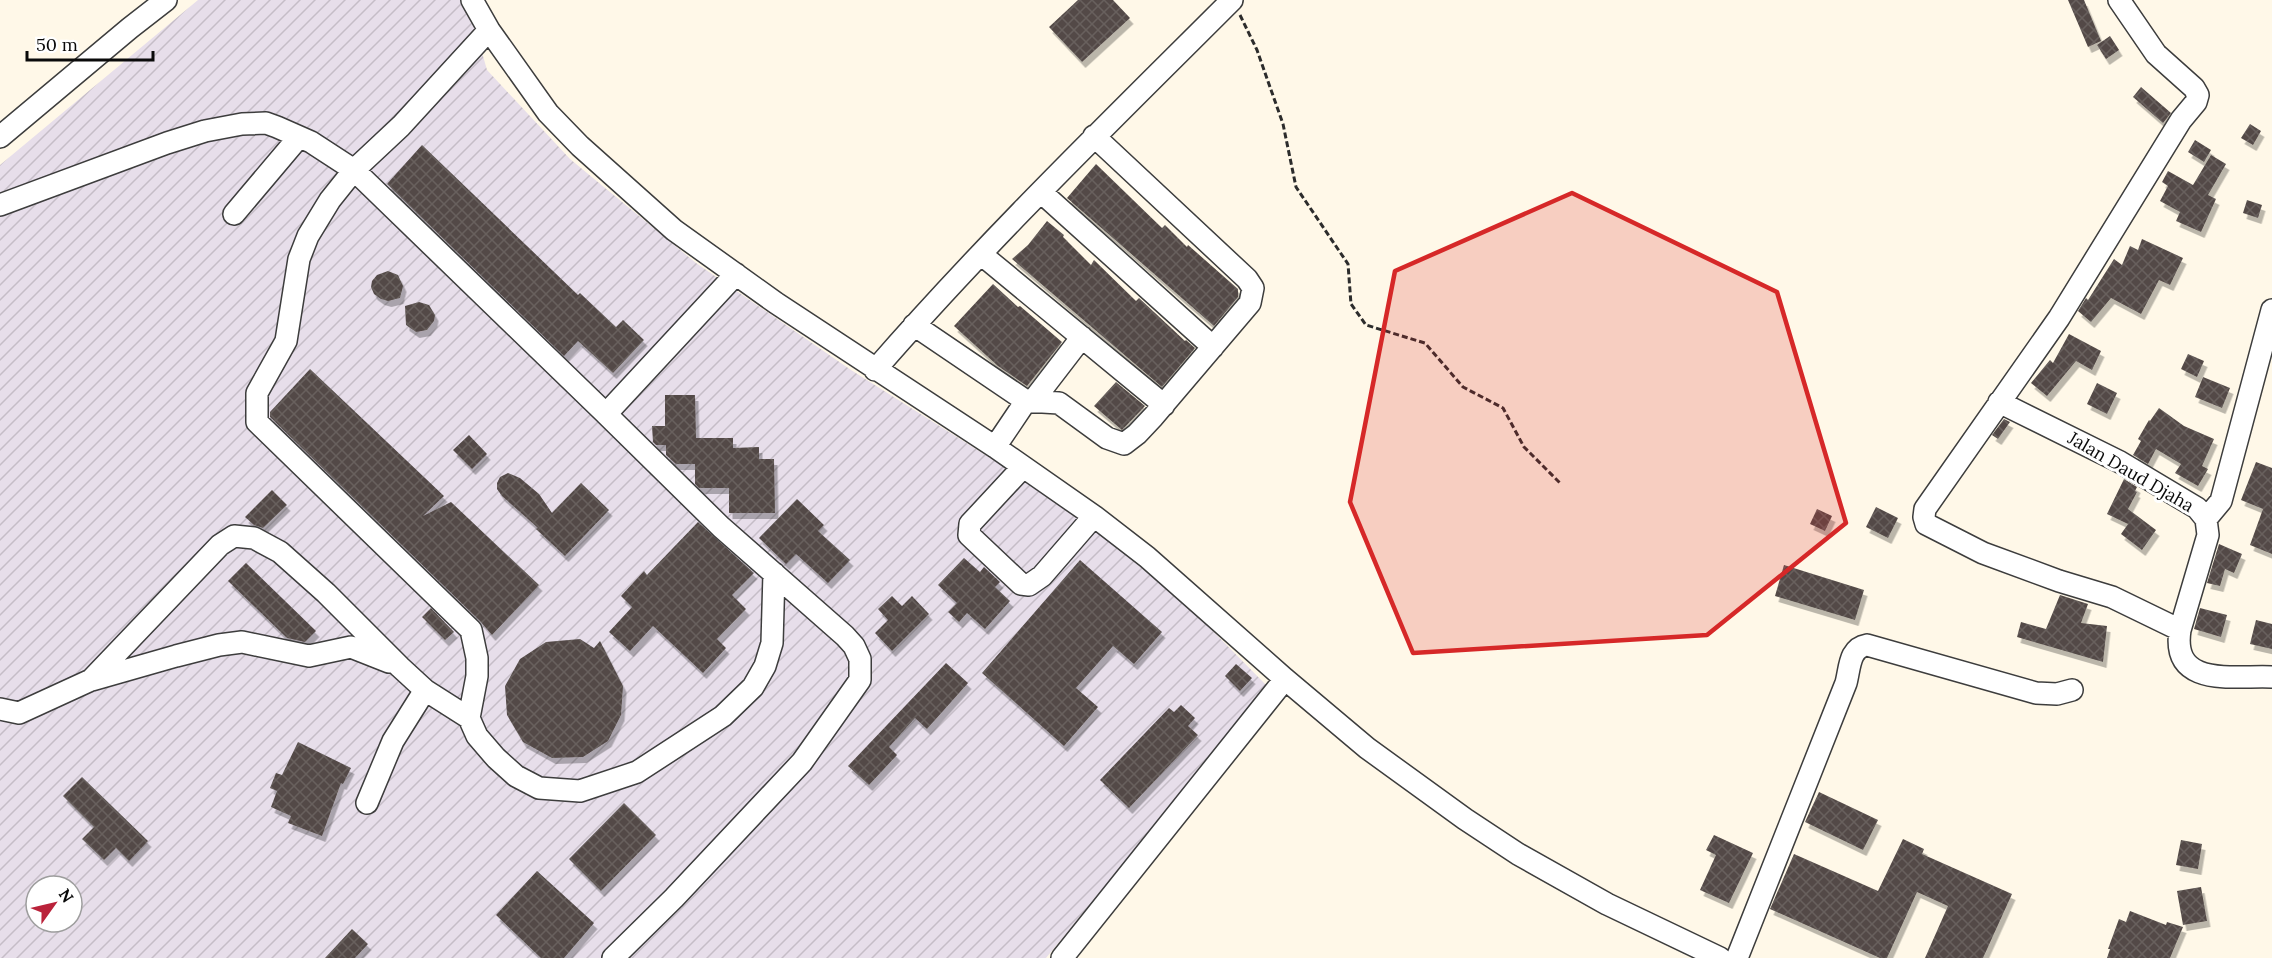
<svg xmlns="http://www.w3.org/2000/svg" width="2272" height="958" viewBox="0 0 2272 958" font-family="Lora,serif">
	<defs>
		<pattern id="industrial-furrows" width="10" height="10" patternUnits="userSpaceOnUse" patternTransform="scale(1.5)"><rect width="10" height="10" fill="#e7deea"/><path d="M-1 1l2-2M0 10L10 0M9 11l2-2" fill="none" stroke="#c5bdc7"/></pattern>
		<pattern id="building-cross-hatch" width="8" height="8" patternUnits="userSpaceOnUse" patternTransform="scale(1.5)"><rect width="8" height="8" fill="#534a47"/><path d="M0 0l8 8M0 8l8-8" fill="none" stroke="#67605d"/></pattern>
		<filter id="shadow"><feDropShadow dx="3.5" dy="6" stdDeviation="0" flood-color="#0004"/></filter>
	</defs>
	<rect width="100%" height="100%" fill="#fff8e8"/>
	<path fill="url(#industrial-furrows)" fill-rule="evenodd" d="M198 0H467L487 70 570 159 696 263 851 370 998 463 1110 541 1198 616 1269 688 1046 958H0V165ZM36 886H72V922H36Z"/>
	<path fill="url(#building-cross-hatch)" filter="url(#shadow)" d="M1078 0H1113L1130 18 1082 62 1049 27Z
		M2068 0H2084L2101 41 2088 47Z
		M2110 36 2119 50 2106 59 2097 45Z
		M2141 87 2171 113 2163 123 2133 97Z
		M2250 124 2261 131 2253 145 2241 138Z
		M2195 140 2211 150 2204 162 2188 152Z
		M422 145 578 295 580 293 616 327 623 320 644 340 613 373 578 341 564 356 387 184Z
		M2211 155 2226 164 2208 195 2216 199 2201 232 2176 221 2180 212 2160 201 2168 186 2162 182 2168 171 2193 185Z
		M1096 164 1162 228 1165 225 1187 247 1188 245 1238 289V297L1214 326 1067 198Z
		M2247 200 2262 205 2258 218 2243 213Z
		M1047 221 1064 235 1063 237 1091 265 1094 260 1136 301 1139 298 1185 341 1186 340 1195 348 1162 387 1012 259 1028 245Z
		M2142 239 2183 258 2170 285 2159 280 2141 314 2111 298 2091 322 2078 311 2086 298 2088 300 2114 259 2122 265 2130 246 2138 250Z
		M388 271 398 275 403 286 400 298 388 301 381 299 374 294 371 287 372 281 377 275Z
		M993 284 1018 307 1020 306 1062 342 1027 386 998 366 954 326Z
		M419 302 429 305 435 315 434 321 427 330 416 332 406 325 405 306Z
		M2069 334 2101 351 2092 370 2076 361 2047 396 2031 383 2050 360 2053 363Z
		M2188 354 2204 361 2197 377 2181 369Z
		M310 369 444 496 423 516 451 502 539 585 492 635 480 621 270 417V412Z
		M2203 377 2230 388 2222 408 2195 397Z
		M1116 382 1145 406 1122 430 1094 406Z
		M2097 383 2117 393 2107 414 2087 404Z
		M665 395H695L696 438H733V448L759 447V459H774L775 513H729V488H699L695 484V464H676L666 455V445H656L653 442 652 426H665Z
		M2159 408 2184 426 2214 439 2202 466 2208 469 2198 486 2175 473 2181 464 2156 449 2148 464 2133 455 2141 441 2138 439 2149 420 2150 421Z
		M2004 419 2010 422 1998 439 1992 435Z
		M469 435 487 454 472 469 453 450Z
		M2256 462 2272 468V554L2250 545 2263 509 2241 500Z
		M508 473 520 478 539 494 552 513 581 483 609 510 565 556 536 529 538 528 502 496 497 489V483L500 477Z
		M2124 479 2137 487 2135 491 2137 492 2128 509 2156 530 2142 550 2121 534 2128 524 2107 514Z
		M272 490 287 505 263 528 254 525 245 517Z
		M797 499 824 525 818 531 850 560 828 583 796 554 786 564 759 538Z
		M1876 507 1898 518 1888 538 1866 527Z
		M1817 509 1832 516 1825 531 1810 524Z
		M698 522 754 573 732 595 746 609 717 639 726 648 703 673 653 626 630 651 609 632 632 607 621 596 644 571 647 575Z
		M2219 544 2242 554 2234 573 2225 569 2220 586 2207 583Z
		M964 558 980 572 984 567 1000 582 995 587 1010 601 985 629 967 613 959 622 948 612 957 603 938 585Z
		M1080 560 1162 632 1134 664 1113 646 1076 688 1098 707 1064 746 982 673Z
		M246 563 316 631 305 642 287 638 228 581Z
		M1784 565 1864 590 1855 620 1775 596Z
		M2060 595 2088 604 2081 623 2107 626 2103 662 2017 637 2021 622 2046 629Z
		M892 596 902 606 912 596 929 614 892 651 875 633 888 620 878 609Z
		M431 608 454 632 445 640 422 617Z
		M2200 608 2227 615 2221 637 2194 629Z
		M2256 620 2272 624V649L2250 644Z
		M580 639 594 648 600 641 623 686 621 715 608 741 583 757 552 758 523 742 507 715 505 686 520 659 546 642Z
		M946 663 968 683 927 729 915 718 889 747 897 755 869 785 848 766Z
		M1236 664 1252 678 1240 691 1225 676Z
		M1181 705 1195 718 1188 726 1198 735 1129 808 1100 780 1169 708 1174 712Z
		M298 742 351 768 343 784 341 783 322 836 288 823 291 816 271 807 277 791 270 788 276 773 282 775Z
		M82 777 148 841 129 861 116 848 104 860 82 839 94 827 63 796Z
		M1819 792 1878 820 1863 850 1805 822Z
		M624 803 656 835 601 891 569 859Z
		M1714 835 1753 853 1729 903 1700 890 1716 855 1706 850Z
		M1903 839 1924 849 1922 854 2012 894 1983 958H1925L1948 906 1917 892 1887 958H1880L1770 909 1794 854 1878 891Z
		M2181 840 2202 844 2198 869 2176 865Z
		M537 871 594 923 564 958H541L496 915Z
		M2201 887 2207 921 2183 925 2177 891Z
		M2130 911 2166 925 2167 922 2183 927 2170 958H2107L2110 949H2108L2119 919 2126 922Z
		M352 929 368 944 355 958H325Z"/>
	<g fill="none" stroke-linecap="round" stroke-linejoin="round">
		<defs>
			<path id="minor" d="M472 0 489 30 548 113 580 146 674 230 776 303 995 447 1094 516 1147 557 1285 679 1367 748 1465 819 1518 854 1607 904 1720 958
				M2119 0 2156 54 2194 88 2198 95 2196 102 2181 120 2059 318 1925 509 1924 517 1926 524 1983 553 2059 581 2112 597 2180 630
				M489 30 401 126 354 170 330 200 308 236 299 259 286 341 257 393V422L471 630 477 658V676L469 718 477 736 496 758 516 776 539 788 580 791 637 772 723 716 753 687 765 666 772 643 774 573
				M0 137 130 28 166 0
				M1041 192 1213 347
				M0 205 167 143 205 131 242 124 266 123 277 127 311 142 354 170 606 414
				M234 214 299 137
				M982 255 1164 405
				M914 325 1026 401
				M875 370C987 241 1111 121 1232 0
				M1032 402 1082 337
				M1999 402 2120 462 2197 508 2206 519 2208 535 2180 630C2171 689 2235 675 2272 677
				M995 447 1026 401 1059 403 1107 438 1124 444 1137 434 1153 417 1250 303 1253 288 1247 279 1094 136
				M1023 467 970 524 969 535 1021 584 1029 585 1042 576 1094 516
				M2206 519 2221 501 2272 310
				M92 680 176 656 219 645 242 642 309 656 351 647 389 662
				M0 709 19 713 91 680 220 545 234 536 254 538 280 552 326 593 400 667 425 690 469 718
				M367 803 393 741 425 690
				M613 958 674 898 802 762 860 680V659L854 646 845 636 721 527 606 414 736 274
				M1062 958 1285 679
				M1737 958 1846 683C1850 668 1849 648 1867 645L2036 693 2057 694 2072 690"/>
		</defs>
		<use href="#minor" stroke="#3d3d3d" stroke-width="24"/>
		<path stroke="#2c2c2c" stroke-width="3" stroke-dasharray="6 3" stroke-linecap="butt" d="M1240 15 1257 50 1283 124 1296 187 1348 264 1351 304 1366 325 1425 343 1463 387 1503 408 1524 447 1561 484"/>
		<use href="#minor" stroke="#fff" stroke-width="21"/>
	</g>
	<path fill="#d62828" fill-opacity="0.2" stroke="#d62828" stroke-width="4.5" stroke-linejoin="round" d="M1572 193 1777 292 1846 523 1707 635 1413 653 1350 502 1395 271Z"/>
	<g text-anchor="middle" stroke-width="6" stroke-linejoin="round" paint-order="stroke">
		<g font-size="18" fill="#0a0a0a" stroke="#fff">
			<text transform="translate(2131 472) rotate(30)" y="6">Jalan Daud Djaha</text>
		</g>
	</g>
	<g transform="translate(54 904) rotate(56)"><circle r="28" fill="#ffffff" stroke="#9d9d9d" stroke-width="1.5"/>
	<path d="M0-4.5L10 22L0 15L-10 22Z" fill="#ba223a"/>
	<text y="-9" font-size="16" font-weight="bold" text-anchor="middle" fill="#0a0a0a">N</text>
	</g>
	<path d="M27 51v9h126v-9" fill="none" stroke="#0a0a0a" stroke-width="3"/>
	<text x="36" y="51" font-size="18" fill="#0a0a0a" stroke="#ffffff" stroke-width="4.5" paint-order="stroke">50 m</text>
</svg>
